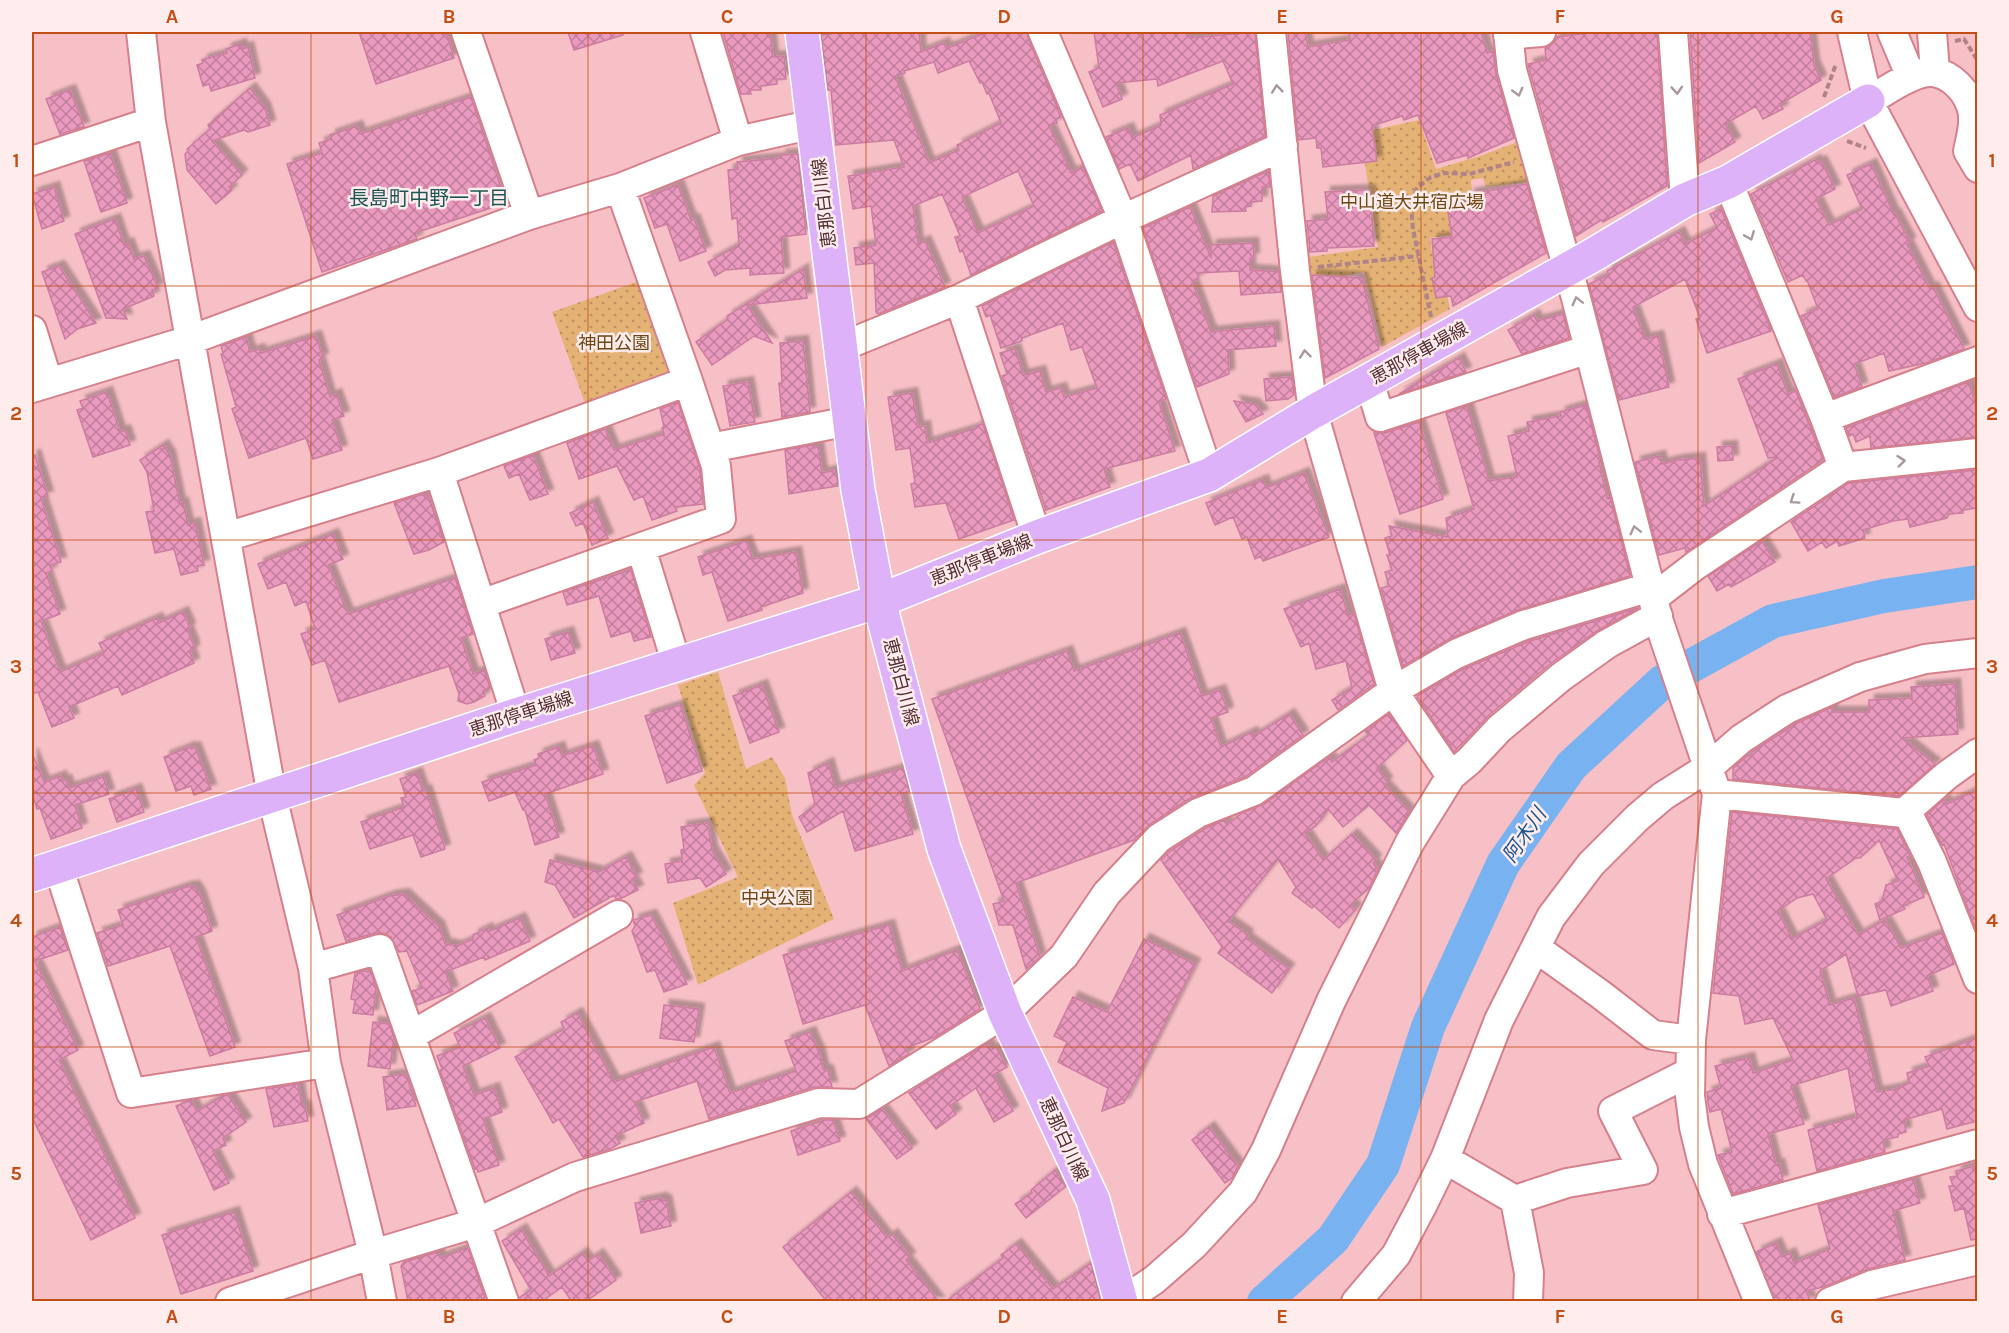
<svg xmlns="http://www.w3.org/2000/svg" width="2009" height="1333" viewBox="0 0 2009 1333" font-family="Karla,'Noto Sans JP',sans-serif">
	<defs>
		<pattern id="grass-dots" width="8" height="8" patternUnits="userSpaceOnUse" patternTransform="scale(1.5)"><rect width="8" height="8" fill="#e5b275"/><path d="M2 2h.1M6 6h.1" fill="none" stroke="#bc9161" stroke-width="1.8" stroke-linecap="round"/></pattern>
		<pattern id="building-cross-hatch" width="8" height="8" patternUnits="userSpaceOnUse" patternTransform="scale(1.5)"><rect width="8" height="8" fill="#eb9abf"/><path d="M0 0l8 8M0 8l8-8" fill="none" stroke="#c17e9c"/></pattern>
		<filter id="shadow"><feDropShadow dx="5.5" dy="-5.5" stdDeviation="1.5" flood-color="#0004"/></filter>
	</defs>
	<rect width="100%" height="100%" fill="#f7c0c6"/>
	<path fill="url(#grass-dots)" d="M1419 120 1436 169 1480 156 1523 140 1535 181 1486 187 1483 178 1471 180 1472 192 1468 193 1471 215 1449 220 1451 235 1430 238 1432 252H1438L1450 309 1382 347 1365 272 1304 282 1302 258 1378 247 1360 133Z
		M642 280 676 373 586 406 552 312Z
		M718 672 746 769 772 757 785 778 792 815 834 919 698 985 673 903 738 877 694 785 705 773 678 685Z"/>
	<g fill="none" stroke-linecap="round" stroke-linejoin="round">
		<path stroke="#79b2f0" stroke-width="34" d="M1264 1302 1333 1239 1383 1165 1428 1027 1503 864 1571 766 1662 682 1773 621 1884 596 1978 582"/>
	</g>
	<path fill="url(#building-cross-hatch)" stroke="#cb7da1" stroke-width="1.5" fill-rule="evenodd" filter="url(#shadow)" d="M359 32H446L454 58 376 84Z
		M568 32H622L623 35 574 50Z
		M723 32H770L773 57 784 56 786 79H777V84L761 86V90H750L751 94H741Z
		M842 32H919L921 52 944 43 946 48 953 46 987 32H1027L1028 38 1061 117 1056 119 1057 123 1049 126 1071 173 1083 167 1102 211 971 275 963 251 960 252 955 237 960 236 942 194 913 206 918 244 925 241 945 287 878 314 876 312 874 263 856 265 854 248 876 245 871 206 853 209 848 176 904 167 894 140 836 145 831 90H828L821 35ZM969 61 980 83 982 82 987 94 989 93 1001 123 957 145 959 150 929 163 895 76 905 73 904 71 934 62 938 73ZM1018 171 1034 206 978 233 962 197Z
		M1094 32H1189L1190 38 1255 32 1265 136 1193 169 1191 155 1138 181 1130 164 1119 169 1106 137 1128 128 1132 138 1161 125 1160 115 1233 84 1223 61 1158 86 1157 79 1116 83 1122 99 1103 107 1089 72 1099 68Z
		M1288 32H1305L1308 47 1350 40 1349 32H1481L1487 53 1493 51 1496 74 1514 138 1468 158V155L1437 163 1418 115 1404 120 1402 116 1372 126 1377 161 1323 167 1321 148H1317L1316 138 1298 140Z
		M1596 32H1657L1667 186 1603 222 1601 220 1576 236 1528 64 1546 60 1545 48 1551 45 1556 37Z
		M1690 32H1810L1814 65 1821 80 1780 104 1783 109 1763 119 1756 106 1725 124 1735 142 1699 163Z
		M241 44 242 49 248 47 255 78 211 91 209 84 203 86 197 65 203 63 202 60 227 53 226 49Z
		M250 88 265 108 270 125 248 132 244 130 212 141 242 175 229 187 232 190 216 204 187 170 185 154 189 150 187 149 210 129 208 125Z
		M70 90 84 127 60 134 46 99Z
		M471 97 506 203 415 233 417 239 322 272 287 164 322 153 319 143 331 139 330 135 357 126 360 134Z
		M110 153 127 203 101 212 84 161Z
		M798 154 806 234 781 237 784 273 750 275V268L725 270 715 276 708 262 739 245 737 218 732 219 728 170 738 169 737 162 771 159 781 158V155Z
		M1815 160 1817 163 1821 161 1835 189 1816 199 1829 225 1862 209 1847 175 1871 164 1894 215 1895 214 1910 242 1907 244 1930 289 1933 287 1964 349 1926 363 1889 371 1884 353 1854 364 1862 387 1834 397 1801 316 1818 309 1807 280 1806 281 1803 275 1788 282 1751 194Z
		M1268 171 1270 187H1262V201L1251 202V206L1245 207 1246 211 1212 212 1213 196Z
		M1527 184 1546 253 1453 306 1451 296 1436 298 1432 278 1435 277 1432 239 1452 237 1447 205 1470 201 1469 194Z
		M678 185 691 220 694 219 706 251 680 261 667 224 655 228 644 198Z
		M54 187 64 221 42 229 32 194Z
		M1370 190 1374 246 1327 248V251L1310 252 1307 221 1328 219 1325 192Z
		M1190 207 1211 258V245L1253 243 1254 258H1250V270L1279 272 1281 292 1241 295 1239 271 1198 273V279L1192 281 1211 332 1274 326 1276 346 1228 350 1229 374 1197 387 1143 228Z
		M1721 209 1771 331 1707 353 1696 319 1700 318 1685 279 1633 307 1645 339 1658 336 1669 387 1619 400 1589 284 1609 275 1607 271 1679 232 1685 244 1717 228 1710 214Z
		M115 219 124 245 128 243 134 259 144 256 158 288 152 290 154 296 123 309 127 319 106 318 75 234Z
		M1113 242 1166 399 1159 402 1175 451 1104 469 1110 487 1046 510 1002 376 1007 374 1000 353 1015 349 1023 375 1040 371 1046 392 1061 388 1064 397 1097 388 1082 347 1071 350 1063 323 1022 338V341L1001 348 990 315 986 317 982 306Z
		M59 266 96 323 77 329 65 339 42 272Z
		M803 269 807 298 747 305 772 343 754 336 712 365 696 342 728 319 727 316Z
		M1312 275 1362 278 1379 349 1325 378Z
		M1563 314 1569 338 1522 354 1508 330 1534 315 1537 321Z
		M316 336 323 358 319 360 330 397 336 394 344 416 332 420 342 450 313 459 306 438 249 458 232 409 236 407 221 354 223 353 221 346 246 337 250 352 259 349 261 353Z
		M803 341 810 412 782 417 779 383H782L780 343Z
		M1459 358 1466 372 1399 394 1437 371Z
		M1777 364 1788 394 1796 391 1823 460 1686 552 1685 548 1659 555 1635 462 1660 456 1662 464 1678 460 1700 458 1704 506 1778 457 1768 458 1738 379Z
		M1292 377 1294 395 1288 399 1266 401 1264 379Z
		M748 382 755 422 730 426 723 386Z
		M1968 382 1977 407V437L1871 448 1870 436 1856 442 1853 434 1849 436 1846 428Z
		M107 392 120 432 125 430 130 445 93 457 77 410 83 408 80 401Z
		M912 393 918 427 925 426 927 443 977 428 976 426 983 424 1014 520 959 539 946 503 915 507 911 484 915 483 910 448 896 450 888 397Z
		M1234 401 1254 404 1263 414 1246 422Z
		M678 402 700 469 703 504 675 507 677 511 652 520 643 496 634 500 617 466 579 479 567 443 605 429 614 450 664 434 662 428 664 427 660 409Z
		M1586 405 1600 458H1598L1607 498 1610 497 1630 576 1518 610 1449 639 1403 666 1381 588 1389 586 1385 572 1392 570 1387 555H1390L1385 538 1392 536 1389 526 1448 537 1446 518 1474 509 1446 413 1467 406 1489 481 1517 477 1508 436 1529 431 1527 422 1561 416 1560 412Z
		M1419 422 1443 499 1400 514 1374 433H1385Z
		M163 445 170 456 180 504 183 503 188 525 195 523 204 565 197 566 198 571 181 575 174 549 155 553 146 512 154 511 147 472 140 460Z
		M813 445V448L818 447 822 473 836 470 838 486 789 494 785 450Z
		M1732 446 1733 460 1718 461 1717 447Z
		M35 455 48 496 41 498 61 562 50 565 52 571 46 573 60 614 41 621 60 672 104 653 99 643 157 618 159 623 183 612 190 628 187 629 194 646 193 647 194 650 190 652 194 663 122 695 118 686 69 707 74 718 52 727 38 692 32 694V456Z
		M533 455 548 494 530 500 519 474 509 478 504 466Z
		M1977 470V508L1963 510V513L1949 514 1947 518 1910 527 1908 519 1893 521 1863 530 1865 538 1839 546 1837 541 1826 548 1822 542 1808 551 1791 522 1849 483Z
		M1304 473 1329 537 1263 561 1261 556 1255 559 1247 537 1242 539 1233 517 1215 525 1206 503 1263 480 1266 488Z
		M421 495H428L444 542 429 550 414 554 394 503Z
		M593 502 608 538 592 545 583 523 576 526 570 513Z
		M333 534 343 559 328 565 348 614 455 578 473 634 461 638 473 674 484 670 490 688 483 691 485 696 474 702 467 704 458 701 459 694 449 666 339 702 325 660 312 665 301 634 315 629 306 601 295 606 286 582 268 589 258 564Z
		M746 541 753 559 796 552 803 593 761 607 762 610 728 621 712 572 703 575 698 557Z
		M1762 541 1775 562 1731 587 1729 584 1717 591 1708 576Z
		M631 570 651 637 634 641 631 631 611 637 599 596 567 605 563 592Z
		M1340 589 1348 615 1354 614 1374 684 1338 710 1332 700 1352 688 1346 661 1316 669 1309 643 1301 647 1284 609Z
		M1638 608 1597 631 1550 664 1488 716 1454 752 1417 696 1463 669 1530 641Z
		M568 632 575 653 551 660 545 639Z
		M1180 633 1202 696 1220 690 1228 712 1211 718 1221 747 1252 732 1254 736 1289 714 1303 735 1246 776 1189 799 1150 824 1134 840 1016 883 1040 957 1026 969 1013 925H999L993 904 1004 901 932 699 1067 651 1074 671Z
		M1955 684 1958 734 1902 738 1935 764 1899 796 1733 779V768L1747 756H1752V752L1795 724 1832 707V712H1869V700L1912 698 1911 687Z
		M762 685 779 732 750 743 733 696Z
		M680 705 702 771 667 783 645 716Z
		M1389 714 1407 740 1377 768 1387 782 1384 785 1409 812 1396 833 1369 805 1343 827 1328 809 1316 826 1305 833 1323 860 1352 834 1376 860 1373 863 1378 869 1369 888 1351 904 1356 909 1339 928 1314 906 1312 908 1292 893 1296 887 1278 859 1228 921 1248 935 1246 938 1289 969 1272 993 1218 953 1222 947 1161 860 1170 851 1206 828 1224 820 1227 825 1242 813 1264 804 1329 757 1332 762 1369 735 1365 731Z
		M593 746 603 774 545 794 559 837 535 845 525 810H523L515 792 489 801 482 782 536 765 534 760 539 758 538 754 559 747 562 756Z
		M190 747 191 749 195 747 211 789 194 795 191 786 176 791 164 757Z
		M32 753 44 782 61 776 62 781 66 780 69 788 103 777 109 794 75 805 82 828 51 839 40 808 37 809 32 793Z
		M828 763 835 788 903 768 910 791 901 794 913 834 855 851 843 811 807 832 799 817 815 805 808 773Z
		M417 773 423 791 426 790 445 849 421 857 413 835 370 849 361 822 404 807 401 798 406 797 400 779Z
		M136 789 144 812 117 822 109 799Z
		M1977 790V933L1944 844 1942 845 1927 815 1944 799 1947 804Z
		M1732 812 1897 829 1910 855 1907 857 1924 897 1903 906 1905 909 1880 920 1875 904 1882 901 1886 885 1898 881 1879 840 1860 858H1856L1826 879 1858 935 1885 920 1901 948 1942 933 1954 964 1927 976 1933 991 1891 1006 1886 990 1858 996 1846 954 1820 971 1830 1005 1854 998 1877 1092 1896 1089 1909 1083 1907 1073 1929 1066 1925 1057 1977 1038V1121L1947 1129 1942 1109 1904 1120 1906 1132 1898 1134V1137L1883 1140 1885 1152 1817 1171 1808 1130 1857 1117 1848 1068 1791 1086 1804 1124 1768 1134 1776 1165 1779 1164 1783 1180 1733 1194 1718 1155 1732 1152 1721 1109 1710 1112 1708 1103 1707 1092 1721 1088 1715 1066 1749 1058 1753 1073 1793 1060 1773 1018 1745 1024 1739 996 1713 993ZM1813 894 1827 920 1792 939 1778 911 1797 898Z
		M708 823 712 851 726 874 706 887 700 878 668 883 665 864 682 861 681 850 684 849 681 827Z
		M626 857 637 877 632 879 638 890 620 899H616L614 895 574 918 555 885 545 882 550 860 599 872Z
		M194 886 200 895 212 931 196 937 235 1047 210 1056 170 946 108 966 97 933 123 925 118 910 186 887Z
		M404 894 439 927 445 944 457 946 473 939V935L487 928 488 932 520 918 530 941 485 960 484 957 445 972 453 991 417 1005 412 991 422 988 407 951 399 952 391 937 383 933H375L346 941 337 915 390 896Z
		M651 915 687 984 664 992 655 970 647 972 632 931 635 926 633 920Z
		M889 925 902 971 957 950 980 1009 935 1037 906 1048 909 1054 889 1066 865 1005 803 1024 783 955Z
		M60 927 68 950 35 961 78 1050 59 1060 135 1218 91 1240 32 1117V937Z
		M1144 939 1195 964 1124 1103 1102 1111 1108 1088 1058 1062 1067 1042 1054 1036 1073 997 1107 1012Z
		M363 971 371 972 376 988 373 1015 353 1013 355 1000 351 999 355 973Z
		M664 1005 699 1009 694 1042 660 1038Z
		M577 1013 614 1082 714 1047 730 1093 796 1071 785 1041 810 1032 820 1055 823 1069 828 1071 832 1087H814L709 1119 697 1081 635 1102 644 1123 615 1136 620 1143 610 1149 583 1157 559 1119 553 1123 515 1057 564 1029 561 1022Z
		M485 1018 500 1048 463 1066 474 1095 494 1088 502 1112 483 1119 499 1165 478 1172 477 1168 475 1169 440 1070 442 1069 437 1056 460 1047 454 1033Z
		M373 1022 389 1024 394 1037 390 1069 368 1066Z
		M987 1043 991 1050 996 1047 1007 1067 993 1075 1013 1111 994 1122 976 1088 950 1106 956 1114 936 1129 909 1093Z
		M406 1074 416 1106 387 1110 383 1077Z
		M298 1084 302 1106H305L308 1121 274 1127 266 1089Z
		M228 1095 246 1122 223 1138 226 1145 213 1151 229 1183 214 1190 176 1106 191 1100 197 1112 222 1096Z
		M882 1109 912 1148 897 1159 866 1119Z
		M825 1120H833L840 1141 798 1155 791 1131Z
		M1209 1127 1238 1166 1232 1178 1225 1183 1192 1140Z
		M1974 1166 1977 1181V1239L1971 1240 1964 1208 1955 1211 1949 1186H1953L1950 1177 1957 1176 1956 1171Z
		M1055 1170 1066 1186 1026 1218 1015 1204 1032 1193 1031 1190Z
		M1913 1179 1920 1203 1893 1211 1905 1260 1868 1269 1823 1287 1806 1291 1811 1302H1775L1756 1252 1776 1243 1782 1257 1790 1253 1794 1263 1830 1249 1818 1205Z
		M851 1192 887 1238 892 1234 910 1257 906 1260 939 1302H827L783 1247Z
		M662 1198V1201L666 1200 671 1226 641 1233 635 1203Z
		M234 1212 253 1271 181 1294 162 1235Z
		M521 1229 549 1276 582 1253 588 1261 598 1254 616 1280 585 1302H572L562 1287 541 1302H520V1297L531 1290 502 1241Z
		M1016 1244 1053 1289 1091 1263 1101 1302H945L1003 1258 1001 1255Z
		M468 1248 486 1302H408L401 1266 404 1262 438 1252 440 1258Z"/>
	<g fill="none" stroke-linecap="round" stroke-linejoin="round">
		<defs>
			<path id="minor" d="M141 32 151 122 272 796 313 968 326 1063 373 1254 382 1302
				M466 32 529 215
				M705 32 738 141
				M1043 32 1123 219 1209 475
				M1271 32 1295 271 1313 412 1393 691 1451 776
				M1508 32 1512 70 1576 298 1659 622 1717 794 1691 1040 1690 1096 1694 1127 1703 1164 1759 1302
				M1673 32 1685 200
				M1852 32 1868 101 1978 307
				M1892 32 1911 77
				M1932 32 1935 72
				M1508 35 1541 32
				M1868 101C1885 92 1903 78 1922 73 1943 67 1964 86 1971 106 1976 120 1971 137 1968 151L1978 168
				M32 161 151 122
				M1728 182 1825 418 1843 467
				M959 299 1037 537
				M32 330 48 382
				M841 347 959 299 1123 219 1283 146
				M1369 381 1380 417 1589 349
				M32 388 190 340 529 215 620 188 738 141 814 124
				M1825 418 1978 361
				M710 448 850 421
				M439 472 516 715
				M226 537 439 472 688 381
				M641 548 677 665
				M481 604 721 519 716 466 688 381 620 188
				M1717 794 1904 813 1910 818 1932 862 1978 979
				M1904 813 1946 776 1978 753
				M58 866 131 1093 326 1063
				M1536 948 1600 994 1653 1035 1691 1040
				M313 968 380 949 504 1302
				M412 1035 618 915
				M1445 1159 1515 1200 1567 1183 1643 1170 1613 1111 1690 1072
				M1515 1200 1529 1273 1528 1302
				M1722 1214 1978 1144
				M230 1302 373 1254 476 1223 575 1177 819 1103 859 1104 1005 1013 1064 956 1107 893 1159 838 1198 813 1254 791 1393 691 1456 654 1524 625 1650 587 1661 592 1696 565 1843 467 1978 453
				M1121 1302 1154 1280 1194 1245 1243 1192 1266 1150 1331 1001 1370 923 1410 842 1451 776 1469 761 1499 729 1561 677 1607 644 1658 616
				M1356 1302 1396 1255 1422 1206 1445 1159 1499 1020 1551 917 1591 864 1637 818 1663 796 1709 767 1741 739 1787 709 1860 677 1925 659 1978 653
				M1830 1302 1872 1285 1978 1260"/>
			<path id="major" d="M802 32 858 490 879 601 944 849 1005 1013 1093 1200 1121 1302
				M32 875 516 715 879 601 1037 537 1209 475 1313 412 1593 255 1685 200 1728 182 1868 101"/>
		</defs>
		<use href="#minor" stroke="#d5808c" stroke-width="32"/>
		<use href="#major" stroke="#fff" stroke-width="36"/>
		<path stroke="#b18288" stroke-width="4" stroke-dasharray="6 3" stroke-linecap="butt" d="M1955 41 1964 39 1978 61
			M1824 97 1836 64
			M1847 141 1866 148
			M1318 267 1418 256
			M1431 317 1413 229 1411 206 1417 188 1431 177 1444 173 1469 174 1514 162"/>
		<use href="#minor" stroke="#fff" stroke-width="28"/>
		<use href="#major" stroke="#ddb2f8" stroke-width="33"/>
	</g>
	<defs><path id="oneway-chevron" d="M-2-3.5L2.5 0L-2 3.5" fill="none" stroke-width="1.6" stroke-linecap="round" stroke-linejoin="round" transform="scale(1.5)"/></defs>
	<g stroke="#a9979a">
		<use href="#oneway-chevron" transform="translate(1277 89) rotate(-96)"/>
		<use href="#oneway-chevron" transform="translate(1677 90) rotate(86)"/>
		<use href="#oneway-chevron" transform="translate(1518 92) rotate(75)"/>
		<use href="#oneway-chevron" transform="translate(1750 236) rotate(68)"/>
		<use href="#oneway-chevron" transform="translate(1577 301) rotate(-104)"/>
		<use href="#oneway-chevron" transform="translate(1305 354) rotate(-97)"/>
		<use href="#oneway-chevron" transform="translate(1901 461) rotate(-6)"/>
		<use href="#oneway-chevron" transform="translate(1794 500) rotate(146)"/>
		<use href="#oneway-chevron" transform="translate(1635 530) rotate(-104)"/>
	</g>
	<path fill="none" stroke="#c34e16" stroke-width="1.5" stroke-opacity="0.55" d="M311 32V1302M588 32V1302M866 32V1302M1143 32V1302M1421 32V1302M1698 32V1302M32 286H1978M32 540H1978M32 793H1978M32 1047H1978"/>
	<g text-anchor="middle" stroke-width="5" stroke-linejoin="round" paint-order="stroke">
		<g font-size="18" fill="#6e4916" stroke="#ffeced">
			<text x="1412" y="208">中山道大井宿広場</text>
			<text x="614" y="349">神田公園</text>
			<text x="777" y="904">中央公園</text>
		</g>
		<g font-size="18" fill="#532f34" stroke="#ffeced">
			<text transform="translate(824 203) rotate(-97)" y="6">恵那白川線</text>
			<text transform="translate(1419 353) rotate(-29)" y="6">恵那停車場線</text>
			<text transform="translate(981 560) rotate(-22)" y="6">恵那停車場線</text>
			<text transform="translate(901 682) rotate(75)" y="6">恵那白川線</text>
			<text transform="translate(521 714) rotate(-18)" y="6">恵那停車場線</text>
			<text transform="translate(1064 1139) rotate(65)" y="6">恵那白川線</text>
		</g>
		<g font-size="20" fill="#1c5755" stroke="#ffeced">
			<text x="429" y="205">長島町中野一丁目</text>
		</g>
		<g font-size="20" font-style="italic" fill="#19548d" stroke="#ffeced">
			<text transform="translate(1524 835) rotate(-56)" y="7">阿木川</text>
		</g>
	</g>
	<rect width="2009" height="1333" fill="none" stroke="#ffeced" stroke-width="66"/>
	<rect x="33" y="33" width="1943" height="1267" fill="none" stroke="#c34e16" stroke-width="2"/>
	<g font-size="20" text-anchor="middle" font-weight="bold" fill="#c34e16">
		<text x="172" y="23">A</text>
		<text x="449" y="23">B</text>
		<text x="727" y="23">C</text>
		<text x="1004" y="23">D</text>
		<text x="1282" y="23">E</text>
		<text x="1560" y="23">F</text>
		<text x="1837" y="23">G</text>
		<text x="16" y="167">1</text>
		<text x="1992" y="167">1</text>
		<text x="16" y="420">2</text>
		<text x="1992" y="420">2</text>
		<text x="16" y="673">3</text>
		<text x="1992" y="673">3</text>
		<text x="16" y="927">4</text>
		<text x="1992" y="927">4</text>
		<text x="16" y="1180">5</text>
		<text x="1992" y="1180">5</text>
		<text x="172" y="1323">A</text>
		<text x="449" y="1323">B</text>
		<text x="727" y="1323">C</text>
		<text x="1004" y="1323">D</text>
		<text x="1282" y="1323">E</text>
		<text x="1560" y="1323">F</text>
		<text x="1837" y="1323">G</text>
	</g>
</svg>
